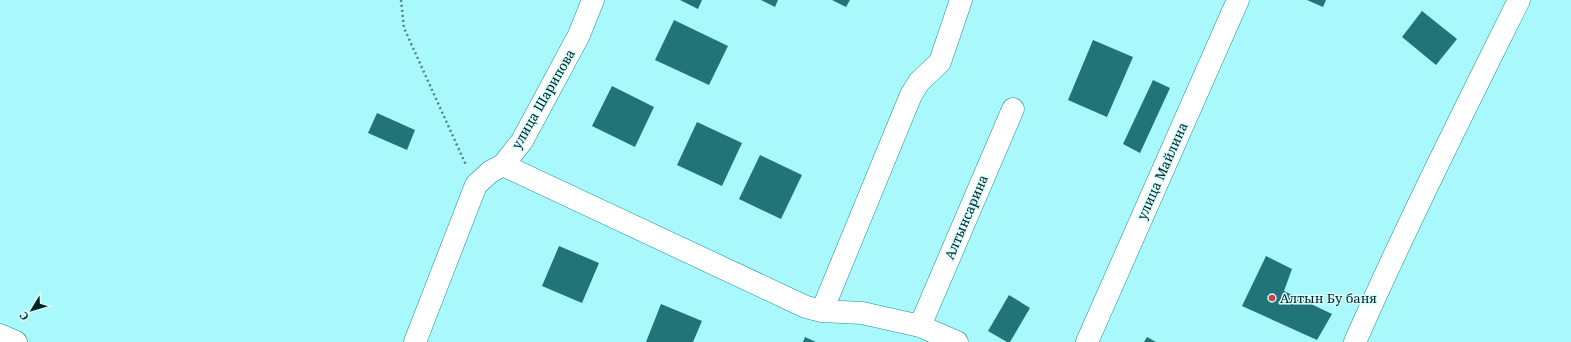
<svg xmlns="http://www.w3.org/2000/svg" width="1571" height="342" viewBox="0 0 1571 342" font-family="'Noto Serif',serif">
	<rect width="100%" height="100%" fill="#a9f8fb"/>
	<path fill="#217578" d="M680 0H702L698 9Z
		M761 0H778L775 7Z
		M832 0H850L846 7Z
		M1307 0H1326L1323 7Z
		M1422 11 1457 39 1436 65 1402 37Z
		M674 20 728 46 709 85 655 60Z
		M1093 40 1133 57 1107 117 1068 100Z
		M1153 80 1170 88 1140 153 1123 144Z
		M612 86 654 107 635 147 592 126Z
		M377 113 415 130 407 150 368 133Z
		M697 122 742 143 722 186 677 165Z
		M760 155 802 175 781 219 739 199Z
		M559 246 599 263 582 303 542 286Z
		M1266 256 1292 269 1284 291 1332 314 1317 340 1242 306Z
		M1009 295 1030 308 1010 342H1007L988 331Z
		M661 304 702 321 693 342H646Z
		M805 337 816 342H803Z
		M1147 337 1156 342H1144Z"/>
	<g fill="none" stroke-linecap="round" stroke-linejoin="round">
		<defs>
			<path id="minor" d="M503 165 806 307 822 311 862 313 920 326 957 342
				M822 311 911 95 919 82 940 62 961 0
				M920 326 1013 109
				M0 335 16 342
				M415 342 476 185 490 172 503 165 522 141 579 35 593 0
				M1087 342 1238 0
				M1355 342C1406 226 1463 113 1519 0"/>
		</defs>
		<use href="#minor" stroke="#1b9195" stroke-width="23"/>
		<path stroke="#4f8587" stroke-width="2.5" stroke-dasharray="2 3" stroke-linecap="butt" d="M401 0 404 28 466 165"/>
		<use href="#minor" stroke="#fff" stroke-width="22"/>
	</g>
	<circle fill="#cd3d4e" stroke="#d8fdfe" stroke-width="1.5" cx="1272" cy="298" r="4"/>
	<g text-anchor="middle" stroke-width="3" stroke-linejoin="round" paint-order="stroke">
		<g font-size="13" fill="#012324" stroke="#d8fdfe">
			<text transform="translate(543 99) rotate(-60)" y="5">улица Шарипова</text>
			<text transform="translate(1162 171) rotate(-66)" y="5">улица Майлина</text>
			<text transform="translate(966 217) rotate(-67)" y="5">Алтынсарина</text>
		</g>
		<g font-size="13" fill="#012324" stroke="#d8fdfe" text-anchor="start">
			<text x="1280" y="303">Алтын Бу баня</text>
		</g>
	</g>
	<g transform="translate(32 310) rotate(232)" stroke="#d8fdfe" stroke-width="3" paint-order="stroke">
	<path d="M0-3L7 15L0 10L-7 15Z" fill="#012324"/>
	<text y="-6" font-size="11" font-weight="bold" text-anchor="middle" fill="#012324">С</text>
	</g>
</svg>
